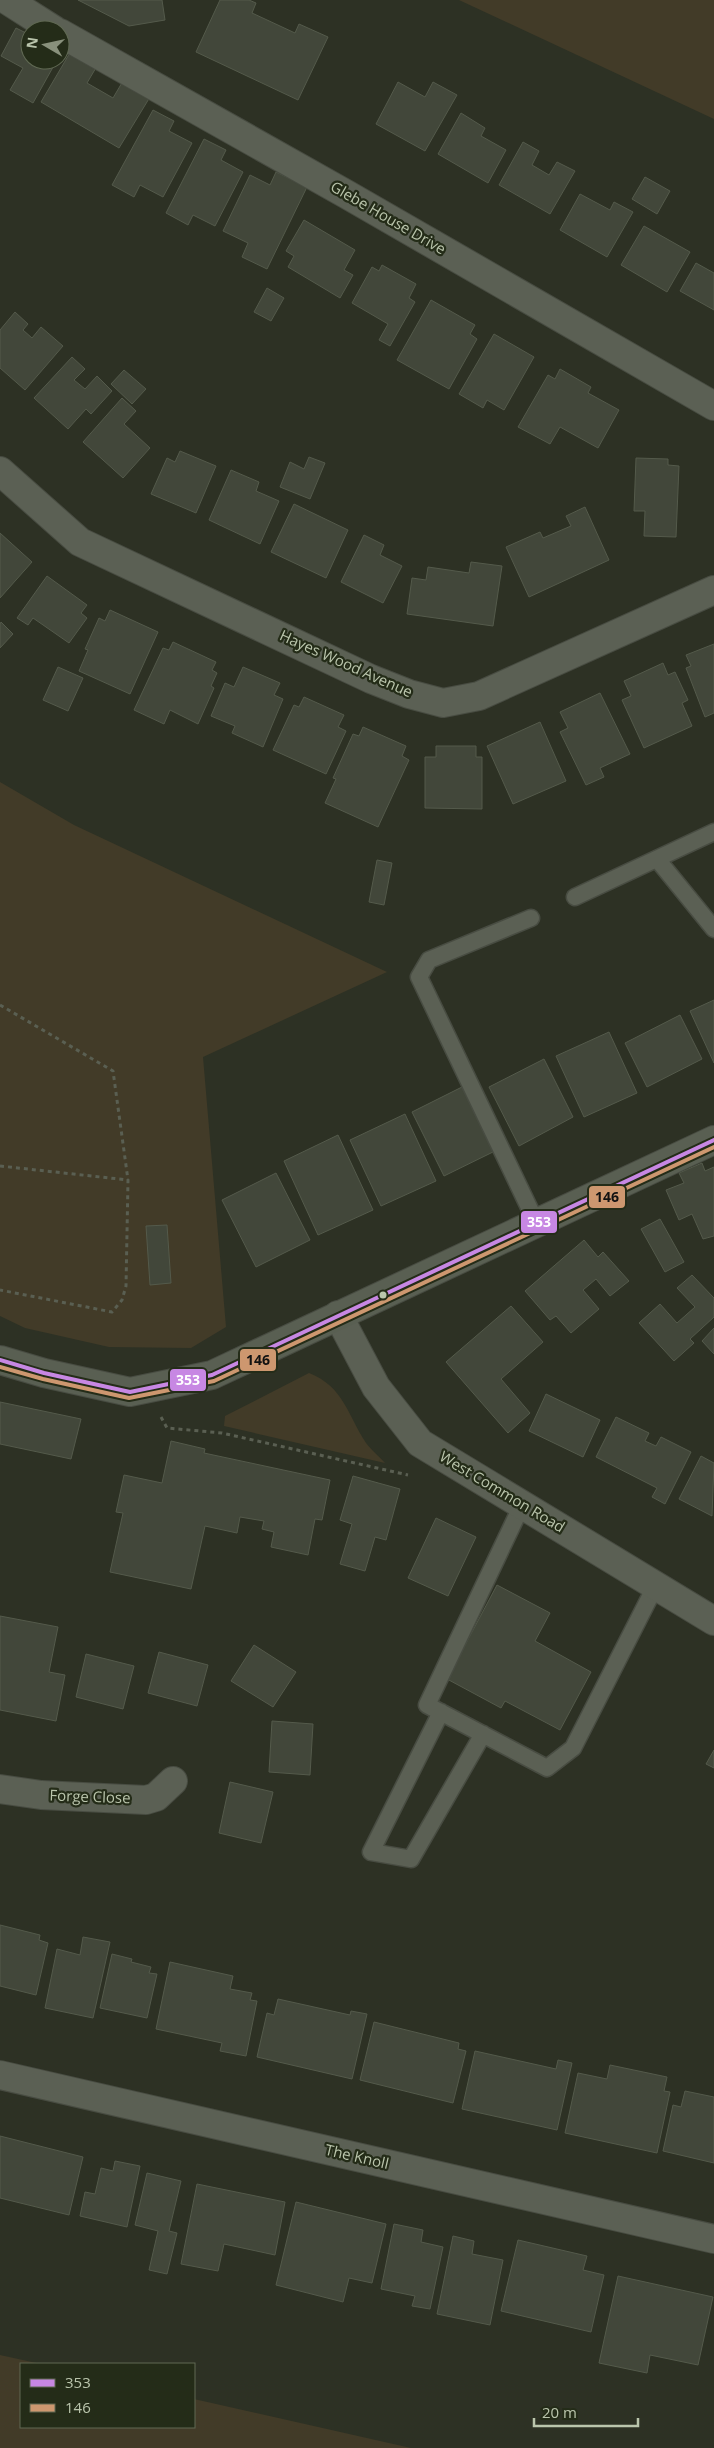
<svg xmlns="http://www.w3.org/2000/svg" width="714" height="2448" viewBox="0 0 714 2448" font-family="'Open Sans',sans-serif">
	<rect width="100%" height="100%" fill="#2d3124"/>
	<path fill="#423b28" d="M459 0H714V119Z
		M0 782 74 825 387 972 203 1057 226 1327 191 1348 109 1347 25 1328 0 1316Z
		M309 1373C344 1387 347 1414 366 1443 371 1450 379 1456 385 1463L224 1426 225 1416Z
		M0 2355 41 2364H21V2427H194V2399L411 2448H0Z"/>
	<path fill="#42473a" stroke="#545a4b" d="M78 0H162L165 20 129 26Z
		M220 0H249L256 3 252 13 295 33 299 24 328 37 298 100 196 52Z
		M16 28 30 35V60H57L33 103 10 90 23 68 1 56Z
		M71 51 97 66 87 83 113 98 123 81 150 97 119 148 41 102Z
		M398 82 425 97 433 82 457 95 425 151 376 124Z
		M153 110 174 121 169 131 192 143 163 197 140 185 134 197 112 185Z
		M461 113 485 128 481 136 506 150 488 183 438 154Z
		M204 139 226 150 221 160 243 172 215 226 193 215 188 225 166 213Z
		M523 142 539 151 532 165 549 175 557 162 575 171 550 214 499 185Z
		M276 172 307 187 267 269 242 257 248 243 223 231 250 175 270 185Z
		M645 177 670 191 657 214 632 199Z
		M580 194 610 210 614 202 633 212 607 257 560 230Z
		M304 220 355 250 344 270 353 275 340 298 288 267 294 256 286 251Z
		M644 226 690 252 667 292 621 265Z
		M696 263 714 273V310L680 291Z
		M382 265 416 284 409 298 415 302 390 346 379 340 388 324 352 303 372 267 379 271Z
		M267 288 284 298 271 321 254 312Z
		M431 300 475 325 470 334 477 339 449 389 397 360Z
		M15 312 28 324 23 330 32 338 41 327 63 346 25 390 0 368V330Z
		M494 334 534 357 504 410 487 400 483 408 459 394Z
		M72 357 85 369 74 380 85 389 97 376 112 391 91 414 86 409 68 429 34 398Z
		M560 369 591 387 588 393 619 410 598 448 560 427 550 444 518 427 548 375 555 379Z
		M124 370 146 389 132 404 111 384Z
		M122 398 136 411 124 424 150 448 123 478 83 442Z
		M180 451 216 466 196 513 151 494 167 458 175 462Z
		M309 457 325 463 310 499 280 487 290 462 304 469Z
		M636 458 668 459V465L679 466 676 537 644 536 645 511H634Z
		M231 470 259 482 256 491 279 501 260 544 209 520Z
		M294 504 348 530 326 578 271 552Z
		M585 507 609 560 529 597 506 547 540 532 543 538 571 526 566 516Z
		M0 533 32 562 0 598Z
		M364 535 384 545 380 555 402 566 383 603 341 582Z
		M471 562 502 566 493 626 407 614 412 578 426 580 428 567 469 573Z
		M47 576 87 605 81 613 87 618 69 643 33 618 28 625 17 618Z
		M110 610 158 632 130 694 79 671 88 650 85 649 99 618 105 621Z
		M1 622 13 634 0 648V624Z
		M173 642 216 662 212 670 217 673 211 686 214 688 198 724 170 710 164 724 134 710 163 648 169 650Z
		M714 644V713L705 717 686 668 691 666 686 655Z
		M663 663 668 675 675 672 688 700 682 703 692 726 644 748 622 700 631 696 624 681Z
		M58 667 83 678 68 711 43 700Z
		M243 667 280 683 274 695 283 699 263 747 232 733 235 726 211 716 225 683 234 687Z
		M600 693 630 754 600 768 604 777 586 785 560 732 568 728 560 712Z
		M304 697 344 715 338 727 346 731 326 774 273 750 294 705 299 707Z
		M540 722 566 781 513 804 487 746Z
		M363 727 406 746 402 756 409 760 378 827 325 803 336 779 333 778 353 734 359 736Z
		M436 746H476V757H482V809L425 808V757H436Z
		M377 860 392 863 384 905 369 902Z
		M714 1000V1063L690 1011Z
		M680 1015 702 1059 647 1087 625 1043Z
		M609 1032 637 1093 584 1117 556 1056Z
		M544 1059 573 1117 519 1146 489 1087Z
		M464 1086 495 1151 444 1176 412 1112Z
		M405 1114 436 1181 381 1206 350 1140Z
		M338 1135 373 1210 318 1235 284 1161Z
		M702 1163 705 1171 714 1167V1236L703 1239 692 1214 679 1220 666 1190 684 1183 679 1173Z
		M276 1173 310 1240 256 1267 222 1200Z
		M660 1219 684 1262 665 1272 641 1229Z
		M167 1225 171 1283 150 1285 146 1226Z
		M584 1240 598 1257 603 1252 629 1281 610 1296 596 1279 583 1290 599 1309 571 1333 556 1316 550 1320 525 1291Z
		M692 1275 714 1298V1317L690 1339 694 1343 674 1361 639 1323 660 1304 677 1323 695 1307 677 1288Z
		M511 1306 543 1342 501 1379 530 1413 508 1433 446 1362Z
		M714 1328V1354L702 1341Z
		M546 1394 600 1420 583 1457 529 1431Z
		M0 1402 81 1419 71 1459 0 1444Z
		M616 1417 649 1433 645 1441 656 1446 661 1437 691 1452 665 1504 652 1497 657 1488 596 1457Z
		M171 1441 205 1449 204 1453 330 1480 322 1520 315 1519 308 1555 271 1547 274 1532 262 1529 264 1521 240 1517 237 1533 205 1526 191 1589 110 1572 123 1513 116 1512 124 1475 162 1483Z
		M701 1456 714 1463 712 1516 679 1499Z
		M353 1476 400 1489 386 1540 375 1537 365 1571 340 1564 352 1524 340 1520Z
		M436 1518 476 1537 448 1596 408 1578Z
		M497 1585 550 1613 535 1641 591 1672 560 1730 505 1701 501 1708 447 1679Z
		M0 1616 58 1627 49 1672 65 1675 56 1721 0 1710Z
		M254 1645 296 1672 273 1707 231 1681Z
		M159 1652 208 1665 197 1706 148 1693Z
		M86 1654 134 1666 123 1709 76 1697Z
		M272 1721 313 1724 310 1775 269 1772Z
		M714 1750V1768L706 1764Z
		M230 1782 273 1792 261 1843 219 1833Z
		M0 1925 40 1935 39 1940 48 1943 36 1995 0 1986Z
		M83 1937 110 1942 93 2018 45 2008 57 1949 80 1955Z
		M112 1954 132 1959 131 1962 151 1967 149 1973 157 1974 147 2018 100 2008Z
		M170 1962 233 1976 230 1989 252 1993 250 2000 257 2001 246 2056 220 2051 222 2043 156 2029Z
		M278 1999 350 2015 351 2011 367 2014 352 2079 257 2057 267 2013 274 2015Z
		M374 2022 459 2043 458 2049 466 2051 453 2103 360 2080Z
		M475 2051 556 2069 558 2060 572 2063 557 2130 462 2109Z
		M610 2065 667 2077 664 2091 670 2092 657 2153 565 2133 578 2073 607 2079Z
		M685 2091 714 2097V2163L663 2151 673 2105 681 2107Z
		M0 2136 83 2157 69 2215 0 2198Z
		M115 2161 140 2166 127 2227 80 2216 85 2192 95 2194 101 2168 113 2171Z
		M147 2173 181 2181 169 2231 177 2233 167 2274 149 2270 158 2231 135 2225Z
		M197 2184 285 2202 275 2255 224 2244 218 2271 181 2264Z
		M296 2202 386 2224 372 2283 349 2278 343 2302 276 2285Z
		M394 2224 423 2230 421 2242 443 2247 430 2309 412 2306 415 2296 381 2289Z
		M453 2236 474 2241 472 2254 503 2260 490 2325 437 2314Z
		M518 2240 587 2256 583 2270 604 2275 591 2332 501 2311Z
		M618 2276 713 2297 698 2365 650 2355 647 2373 599 2363Z"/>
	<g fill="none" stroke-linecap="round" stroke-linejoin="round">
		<defs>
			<path id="service" d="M657 859 714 929
				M575 897 714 832
				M531 918 429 960 419 977 536 1222
				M522 1505 427 1705 547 1768 573 1748 656 1585
				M441 1712 371 1852 411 1859 483 1734"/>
			<path id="minor" d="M7 0 54 30
				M60 33 346 194 714 406
				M0 471 80 542 371 679 409 694 443 703 479 696 714 590
				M0 1789 41 1795 146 1800 156 1797 173 1781
				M0 2075 714 2239"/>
			<path id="tertiary" d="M338 1315 376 1387 420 1443 714 1621"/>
			<path id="secondary" d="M0 1360 44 1373 130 1392 212 1375 714 1140"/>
		</defs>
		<use href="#service" stroke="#484c42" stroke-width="19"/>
		<use href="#minor" stroke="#484c42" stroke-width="30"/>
		<use href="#tertiary" stroke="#484c42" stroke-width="30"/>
		<use href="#secondary" stroke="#484c42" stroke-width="30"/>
		<path stroke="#5a5f52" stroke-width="3" stroke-dasharray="4 4" stroke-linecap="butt" d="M0 1005 113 1071 128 1180
			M0 1166 128 1180 126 1286 122 1300 112 1312 0 1290
			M161 1417 167 1428 222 1433 408 1475"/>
		<use href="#service" stroke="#5b6054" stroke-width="16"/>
		<use href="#minor" stroke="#5b6054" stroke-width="28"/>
		<use href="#tertiary" stroke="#5b6054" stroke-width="28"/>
		<use href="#secondary" stroke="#595f52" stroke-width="28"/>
		<defs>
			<path id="bus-1" d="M0 1360 44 1373 130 1392 212 1375 714 1140"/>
			<path id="bus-2" d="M0 1367 43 1379 129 1398 214 1381 714 1147"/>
		</defs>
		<use href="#bus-1" stroke="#242c18" stroke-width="8"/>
		<use href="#bus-2" stroke="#242c18" stroke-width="8"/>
		<use href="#bus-1" stroke="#c787e3" stroke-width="4"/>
		<use href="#bus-2" stroke="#cd976f" stroke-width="4"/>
	</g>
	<circle fill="#bac5ac" stroke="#242c18" stroke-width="2" cx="383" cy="1295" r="4.5"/>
	<g text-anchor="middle" stroke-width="4.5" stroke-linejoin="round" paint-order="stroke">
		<g font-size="15" fill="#bac5ac" stroke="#242c18">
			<text transform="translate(388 218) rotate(30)" y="5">Glebe House Drive</text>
			<text transform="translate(346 664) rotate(24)" y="5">Hayes Wood Avenue</text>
			<text transform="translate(502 1492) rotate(31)" y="5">West Common Road</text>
			<text transform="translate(90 1797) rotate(2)" y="5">Forge Close</text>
			<text transform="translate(357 2157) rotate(13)" y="5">The Knoll</text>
		</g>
	</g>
	<g stroke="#242c18" stroke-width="2">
		<rect x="588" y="1185" width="38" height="24" rx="5" fill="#cd976f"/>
		<rect x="520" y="1210" width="38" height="24" rx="5" fill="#c787e3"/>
		<rect x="239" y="1348" width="38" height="24" rx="5" fill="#cd976f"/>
		<rect x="169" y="1368" width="38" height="24" rx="5" fill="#c787e3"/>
	</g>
	<g font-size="14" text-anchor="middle" font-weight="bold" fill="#fff">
		<text x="539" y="1227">353</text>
		<text x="188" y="1385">353</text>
	</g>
	<g font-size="14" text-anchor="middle" font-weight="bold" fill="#111">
		<text x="607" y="1202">146</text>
		<text x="258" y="1365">146</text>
	</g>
	<rect x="20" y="2363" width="175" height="65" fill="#242c18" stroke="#606953"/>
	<rect x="30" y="2379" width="25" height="8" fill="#c787e3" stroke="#606953"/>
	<text x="65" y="2388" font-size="15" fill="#bac5ac">353</text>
	<rect x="30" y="2404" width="25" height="8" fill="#cd976f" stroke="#606953"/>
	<text x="65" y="2413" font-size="15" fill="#bac5ac">146</text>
	<g transform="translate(45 45) rotate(279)"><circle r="24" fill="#242c18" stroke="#606953"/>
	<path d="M0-4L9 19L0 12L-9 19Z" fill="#89917c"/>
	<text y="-8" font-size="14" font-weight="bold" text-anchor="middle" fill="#bac5ac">N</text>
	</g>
	<path d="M534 2418v8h104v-8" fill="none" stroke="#bac5ac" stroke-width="2.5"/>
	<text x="542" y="2418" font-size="15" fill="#bac5ac" stroke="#242c18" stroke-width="4" paint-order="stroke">20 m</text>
</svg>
